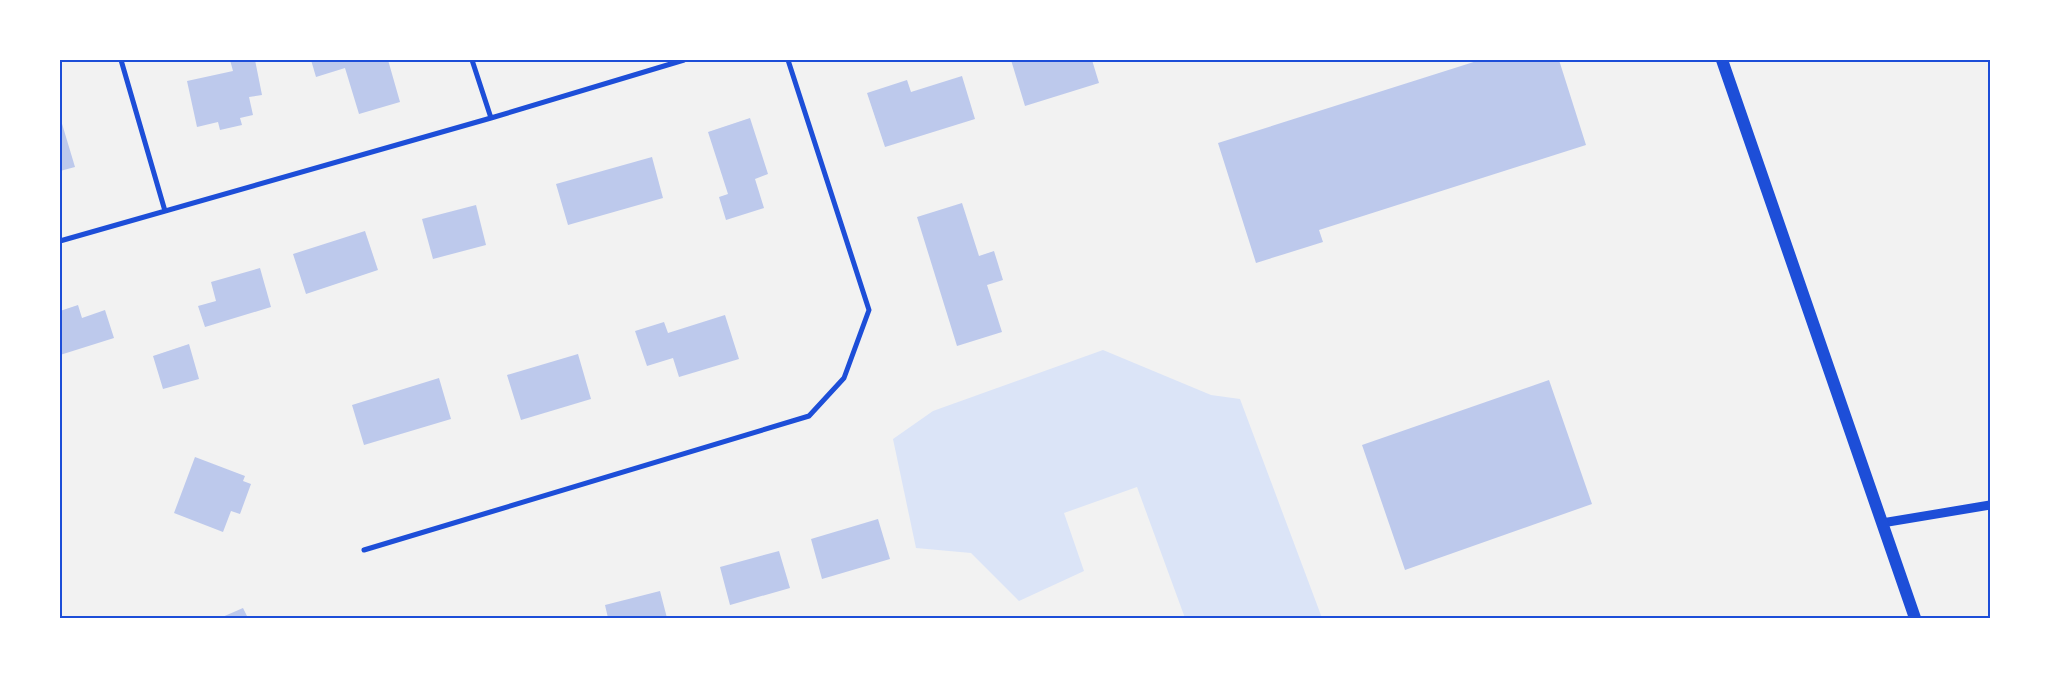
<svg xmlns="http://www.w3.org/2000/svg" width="2050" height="678" viewBox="0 0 2050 678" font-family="Quicksand,sans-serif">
	<rect width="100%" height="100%" fill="#f2f2f2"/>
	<path fill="#dbe4f7" d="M1103 350 1211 395 1240 399 1322 618H1185L1137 487 1064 513 1084 571 1019 601 971 553 916 548 893 439 933 411Z"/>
	<path fill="#bdc9ec" d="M230 60H255L262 95 249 97 253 115 240 118 242 125 220 130 218 122 197 127 187 81 233 71Z
		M311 60H388L400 102 359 114 345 68 316 77Z
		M1011 60H1092L1099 83 1025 106Z
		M1480 60H1559L1586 145 1319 230 1323 242 1256 263 1218 143Z
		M962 76 975 119 885 147 867 93 907 80 911 92Z
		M60 117 75 167 60 171Z
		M750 118 768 174 755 179 764 208 726 220 719 197 728 194 708 132Z
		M652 157 663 198 568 225 556 184Z
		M962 203 979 256 994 251 1003 280 987 285 1002 332 957 346 917 217Z
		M476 205 486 245 433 259 422 219Z
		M365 231 378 270 306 294 293 254Z
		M260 268 271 307 205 327 198 306 216 301 211 282Z
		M78 305 82 318 105 310 114 338 60 355V311Z
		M725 315 739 359 679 377 673 358 647 366 635 331 664 322 668 333Z
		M189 344 199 379 163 389 153 356Z
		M578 354 591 399 521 420 507 375Z
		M439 378 451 419 364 445 352 405Z
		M1549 380 1592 504 1405 570 1362 445Z
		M195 457 245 476 243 481 251 484 240 514 231 511 223 532 174 513Z
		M878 519 890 559 822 579 811 539Z
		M779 551 790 588 730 605 720 567Z
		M660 591 667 618H608L605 605Z
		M243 608 248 618H220Z"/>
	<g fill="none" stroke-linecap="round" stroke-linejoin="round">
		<path stroke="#1d4ed8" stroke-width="5" d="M121 60 165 211
			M472 60 491 118
			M60 241 491 118 684 60
			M364 550 809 416 844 378 869 310 788 60"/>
		<path stroke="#1d4ed8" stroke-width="9" d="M1882 523 1990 505"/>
		<path stroke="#1d4ed8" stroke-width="12" d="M1722 60 1915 618"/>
	</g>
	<rect width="2050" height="678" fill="none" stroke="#ffffff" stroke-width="122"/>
	<rect x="61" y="61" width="1928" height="556" fill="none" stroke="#1d4ed8" stroke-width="2"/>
</svg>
